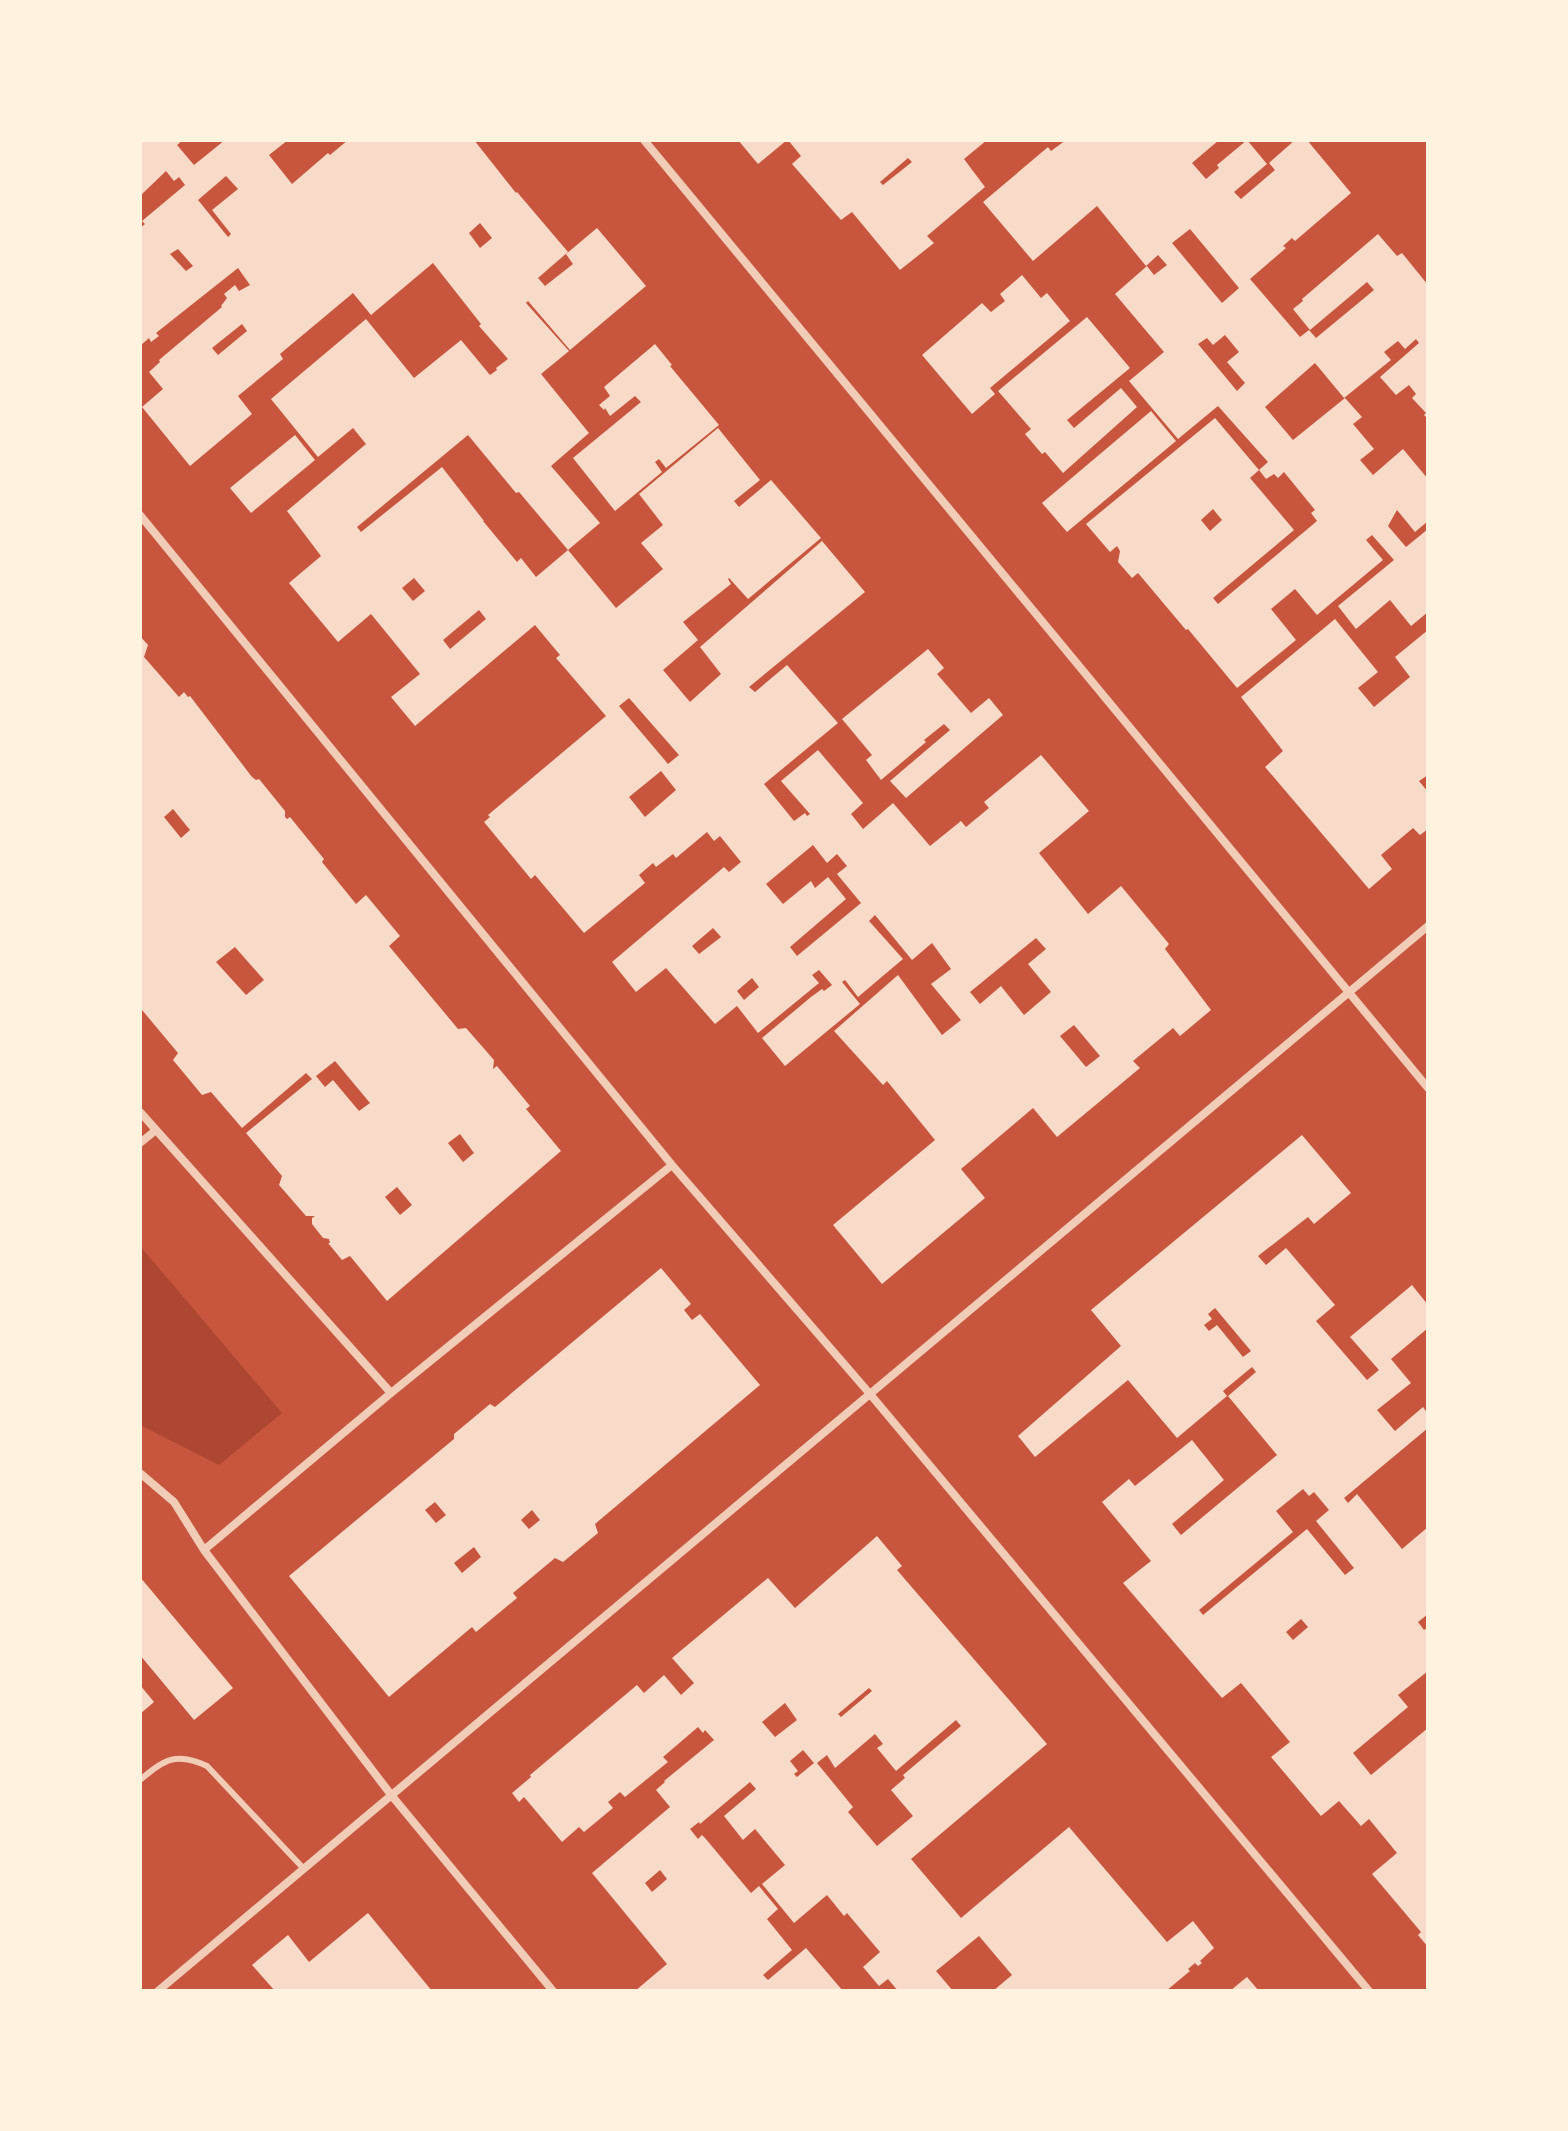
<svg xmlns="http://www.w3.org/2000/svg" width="1568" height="2131" viewBox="0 0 1568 2131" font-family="Poppins,sans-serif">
	<rect width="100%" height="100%" fill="#c8553d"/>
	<path fill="#ae4732" d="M140 1246 282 1413 219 1465 140 1425Z"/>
	<path fill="#f7dbc8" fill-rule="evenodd" d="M140 140H183L177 145 194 165 225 140H288L269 155 292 184 328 153 330 155 348 140H474L516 193 517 192 568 252 538 278 545 286 573 264 566 254 597 228 646 286 570 350 528 301 526 303 569 351 541 374 589 433 551 466 600 523 568 550 616 608 663 569 641 543 663 525 639 494 718 428 760 480 734 501 739 507 771 480 821 538 748 599 729 578 728 579 731 584 683 622 698 640 663 670 690 702 721 674 700 647 822 541 865 592 749 687 755 692 787 665 838 723 764 784 794 821 805 813 807 816 810 814 781 781 818 750 863 803 851 814 863 829 893 803 930 846 961 821 966 827 989 808 984 802 1041 755 1089 811 1039 853 1088 914 1121 886 1169 944 1165 949 1211 1010 1180 1036 1173 1028 1133 1061 1140 1068 1057 1137 1033 1108 961 1169 985 1198 882 1284 833 1225 935 1140 887 1081 883 1085 834 1031 898 975 942 1035 961 1020 931 984 951 969 932 943 912 960 875 915 869 921 903 959 858 997 845 980 842 982 860 1004 785 1066 762 1038 811 997 822 989 824 991 832 985 819 970 812 975 819 983 758 1033 737 1006 715 1024 666 968 636 992 612 962 724 867 729 872 741 862 720 836 714 841 707 832 676 858 673 854 656 867 653 863 639 875 645 883 584 933 535 875 531 879 484 822 490 817 488 815 606 716 556 658 560 655 535 625 415 726 391 697 420 674 371 614 338 642 289 583 321 556 287 511 366 444 353 428 318 457 271 399 366 319 414 378 461 340 490 375 497 370 496 368 508 359 479 326 481 324 433 263 371 315 353 293 280 354 283 359 238 396 252 414 190 466 142 407 163 389 149 372 160 362 159 360 222 307 221 306 227 298 224 294 235 285 239 291 250 285 238 268 156 333 159 336 151 342 149 338 140 346V228L145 224 142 221 185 185 179 177 174 181 166 171 140 196ZM226 176 238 189 212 210 231 234 228 237 198 200ZM480 223 492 238 480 248 469 233ZM178 249 193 266 186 271 170 254ZM242 324 247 331 218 355 212 348ZM468 435 516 493 519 492 568 550 536 577 521 558 517 562 483 521H484L442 467 361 532 357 527ZM414 578 425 591 413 601 402 588ZM479 610 486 619 450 649 443 640ZM629 698 679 755 668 764 619 706ZM661 771 676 790 645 817 629 797ZM813 845 827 863 837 854 847 866 837 874 861 903 797 956 790 947 846 899 828 877 815 888 811 881 783 904 766 884ZM713 928 721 937 699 954 692 946ZM1036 938 1046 949 1028 964 1051 992 1024 1015 1001 986 980 1004 970 992ZM752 978 759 987 744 1000 737 991ZM1074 1025 1100 1056 1086 1067 1060 1036Z
		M738 140H787L758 164Z
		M788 140H987L964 159 985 187 927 236 934 243 900 270 852 212 841 220 792 164 801 156ZM908 158 912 162 883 185 880 182Z
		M1066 140H1219L1192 163 1206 179 1219 168 1217 165 1247 140 1267 164 1234 192 1241 199 1275 170 1269 163 1295 140H1307L1351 193 1295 241 1292 238 1283 246 1286 248 1250 279 1300 337 1309 330 1316 338 1374 290 1367 282 1310 330 1293 309 1303 301 1302 299 1378 234 1397 256 1402 253 1428 285V419L1424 415 1426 413 1412 398 1416 394 1409 385 1396 395 1380 377 1419 343 1416 339 1405 349 1398 341 1384 352 1391 360 1344 398 1315 363 1265 407 1293 440 1345 398 1362 417 1353 424 1374 449 1360 460 1373 475 1403 449 1428 479V521L1415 532 1397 510 1388 526 1406 547 1428 529V612L1411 626 1390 600 1356 629 1338 606 1394 560 1372 535 1366 540 1383 560 1317 615 1295 589 1271 609 1296 640 1237 688 1188 629 1186 630 1138 573 1132 578 1118 562 1120 551 1117 546 1110 552 1086 524 1215 418 1259 470 1250 478 1294 530 1213 598 1218 604 1317 521 1311 513 1315 510 1284 472 1278 478 1274 474 1266 479 1259 470 1268 462 1218 406 1178 439 1129 381 1164 352 1115 294 1147 266 1154 275 1167 265 1158 255 1146 266 1097 206 1033 261 983 202 1048 147 1051 151ZM1190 229 1239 288 1222 303 1172 243ZM1225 335 1239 352 1227 362 1245 383 1237 391 1198 344 1207 338 1213 345ZM1213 509 1222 520 1210 531 1201 520Z
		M1022 275 1041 298 1047 293 1070 321 990 388 995 394 972 414 922 355 982 303 991 312 1005 301 1000 294Z
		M1087 317 1130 368 1067 420 1074 428 1121 388 1137 407 1063 473 1045 452 1042 454 1025 434 1031 429 998 391Z
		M655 344 672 365 670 366 719 425 666 468 659 459 655 462 662 472 615 511 573 458 641 402 635 396 610 416 605 408 604 410 599 405 610 396 604 387Z
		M1151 411 1176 441 1067 532 1042 503Z
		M295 435 315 460 251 513 230 488Z
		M1335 619 1378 672 1358 688 1374 707 1410 677 1395 657 1428 630V698L1426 700 1428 702V775L1419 781 1428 792V829L1420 835 1413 828 1381 855 1392 869 1369 889 1265 767 1283 751 1241 697Z
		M140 636 148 645 144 657 179 697 184 692 188 697 190 696 252 777 256 780 259 779 285 811V817L287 819 290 817 324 859 322 862 356 904 366 895 400 936 389 946 458 1029 466 1028 494 1060 493 1069 497 1066 530 1106 526 1109 561 1151 387 1301 350 1256 342 1260 328 1243H330L329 1239 323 1238 312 1224V1218L315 1216H306L279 1185 282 1176 246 1133 312 1079 306 1073 242 1128 211 1092 202 1095 173 1060 178 1053 142 1010 140 1011ZM173 809 190 830 181 838 164 817ZM235 947 264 980 246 995 216 962ZM335 1061 370 1103 359 1111 333 1080 325 1087 316 1076ZM460 1134 474 1153 463 1162 448 1143ZM397 1187 412 1205 400 1215 385 1197Z
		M928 649 944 668 937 674 971 713 989 698 1003 715 906 798 890 781 950 730 944 724 924 740 926 742 881 780 866 760 872 755 842 719Z
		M1302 1135 1351 1193 1314 1224 1308 1217 1258 1256 1266 1265 1286 1248 1335 1305 1316 1321 1367 1380 1379 1370 1350 1337 1412 1285 1428 1305V1328L1391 1359 1411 1383 1377 1410 1395 1431 1423 1407 1428 1414V1428L1344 1498 1348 1503 1357 1494 1402 1549 1428 1527V1614L1418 1622 1424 1630 1428 1627V1671L1398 1695 1408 1707 1353 1753 1371 1775 1428 1728V1947L1418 1935 1421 1932 1372 1874 1397 1853 1369 1819 1361 1826 1339 1801 1321 1816 1271 1757 1290 1742 1241 1683 1222 1698 1123 1583 1151 1561 1102 1502 1129 1479 1135 1486 1192 1440 1224 1480 1172 1524 1181 1535 1277 1455 1228 1396 1256 1372 1252 1367 1223 1391 1227 1396 1177 1438 1128 1380 1035 1457 1018 1436 1121 1346 1091 1310ZM1215 1308 1251 1351 1243 1357 1217 1325 1209 1331 1204 1325 1212 1319 1208 1314ZM1303 1489 1309 1496 1314 1492 1329 1510 1316 1521 1354 1568 1345 1575 1307 1529 1203 1615 1199 1610 1293 1532 1276 1511ZM1301 1619 1308 1627 1293 1640 1286 1632Z
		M661 1268 691 1304 684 1310 692 1320 700 1314 760 1385 595 1524 598 1533 563 1562 555 1558 513 1593 517 1598 476 1632 472 1627 389 1697 289 1576 454 1439V1434L490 1404 495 1407ZM435 1502 446 1515 436 1523 425 1510ZM532 1510 540 1520 529 1529 521 1520ZM474 1547 481 1557 462 1573 454 1563Z
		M877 1536 902 1566 897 1570 1047 1744 911 1859 961 1918 1069 1827 1167 1942 1193 1921 1214 1948 1200 1961 1202 1963 1198 1966 1195 1963 1188 1969 1190 1971 1166 1991H993L1012 1975 979 1936 936 1971 953 1991H898L888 1979 879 1986 863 1967 880 1952 847 1913 844 1916 827 1895 794 1923 762 1884 785 1865 755 1829 743 1840 724 1816 756 1789 750 1782 700 1824 699 1822 690 1829 698 1839 702 1835 705 1838 751 1893 759 1886 778 1909 767 1919 792 1950 763 1975 768 1980 806 1948 843 1991H635L667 1964 592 1873 670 1807 656 1790 665 1782 664 1781 714 1740 705 1730 703 1733 698 1727 663 1757 668 1762 625 1797 620 1792 608 1802 613 1808 584 1832 579 1827 562 1842 524 1797 519 1802 512 1793 531 1777 530 1775 637 1685 644 1693 664 1675 681 1695 694 1683 672 1658 768 1578 795 1608ZM869 1688 872 1691 841 1717 838 1714ZM785 1703 797 1720 775 1737 762 1722ZM956 1720 961 1726 903 1775 905 1778 891 1790 913 1816 877 1846 848 1812 853 1807 817 1763 827 1755 835 1768 875 1734 883 1744 877 1748 896 1771ZM803 1750 814 1763 797 1777 794 1774 798 1771 790 1761ZM660 1870 667 1879 652 1892 645 1883Z
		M140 1577 233 1688 194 1720 140 1655Z
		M140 1685 154 1702 140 1714Z
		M368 1913 432 1991H275L252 1965 288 1935 309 1962Z
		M1247 1977 1259 1991H1230L1242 1981Z"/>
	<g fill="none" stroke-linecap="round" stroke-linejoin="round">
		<path stroke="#f1ccb7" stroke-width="6" d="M140 1780C164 1760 176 1751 207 1766L304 1869"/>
		<path stroke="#f1ccb7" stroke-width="8" d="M644 140 1428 1088
			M140 515 672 1165 870 1394 1369 1991
			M140 1112 391 1393
			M140 1143 156 1130
			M140 1473 174 1502 204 1550 392 1796 553 1991
			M204 1550 391 1393 672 1165
			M158 1991 1428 926"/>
	</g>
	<rect width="1568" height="2131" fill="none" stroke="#fff3e0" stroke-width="284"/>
</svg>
